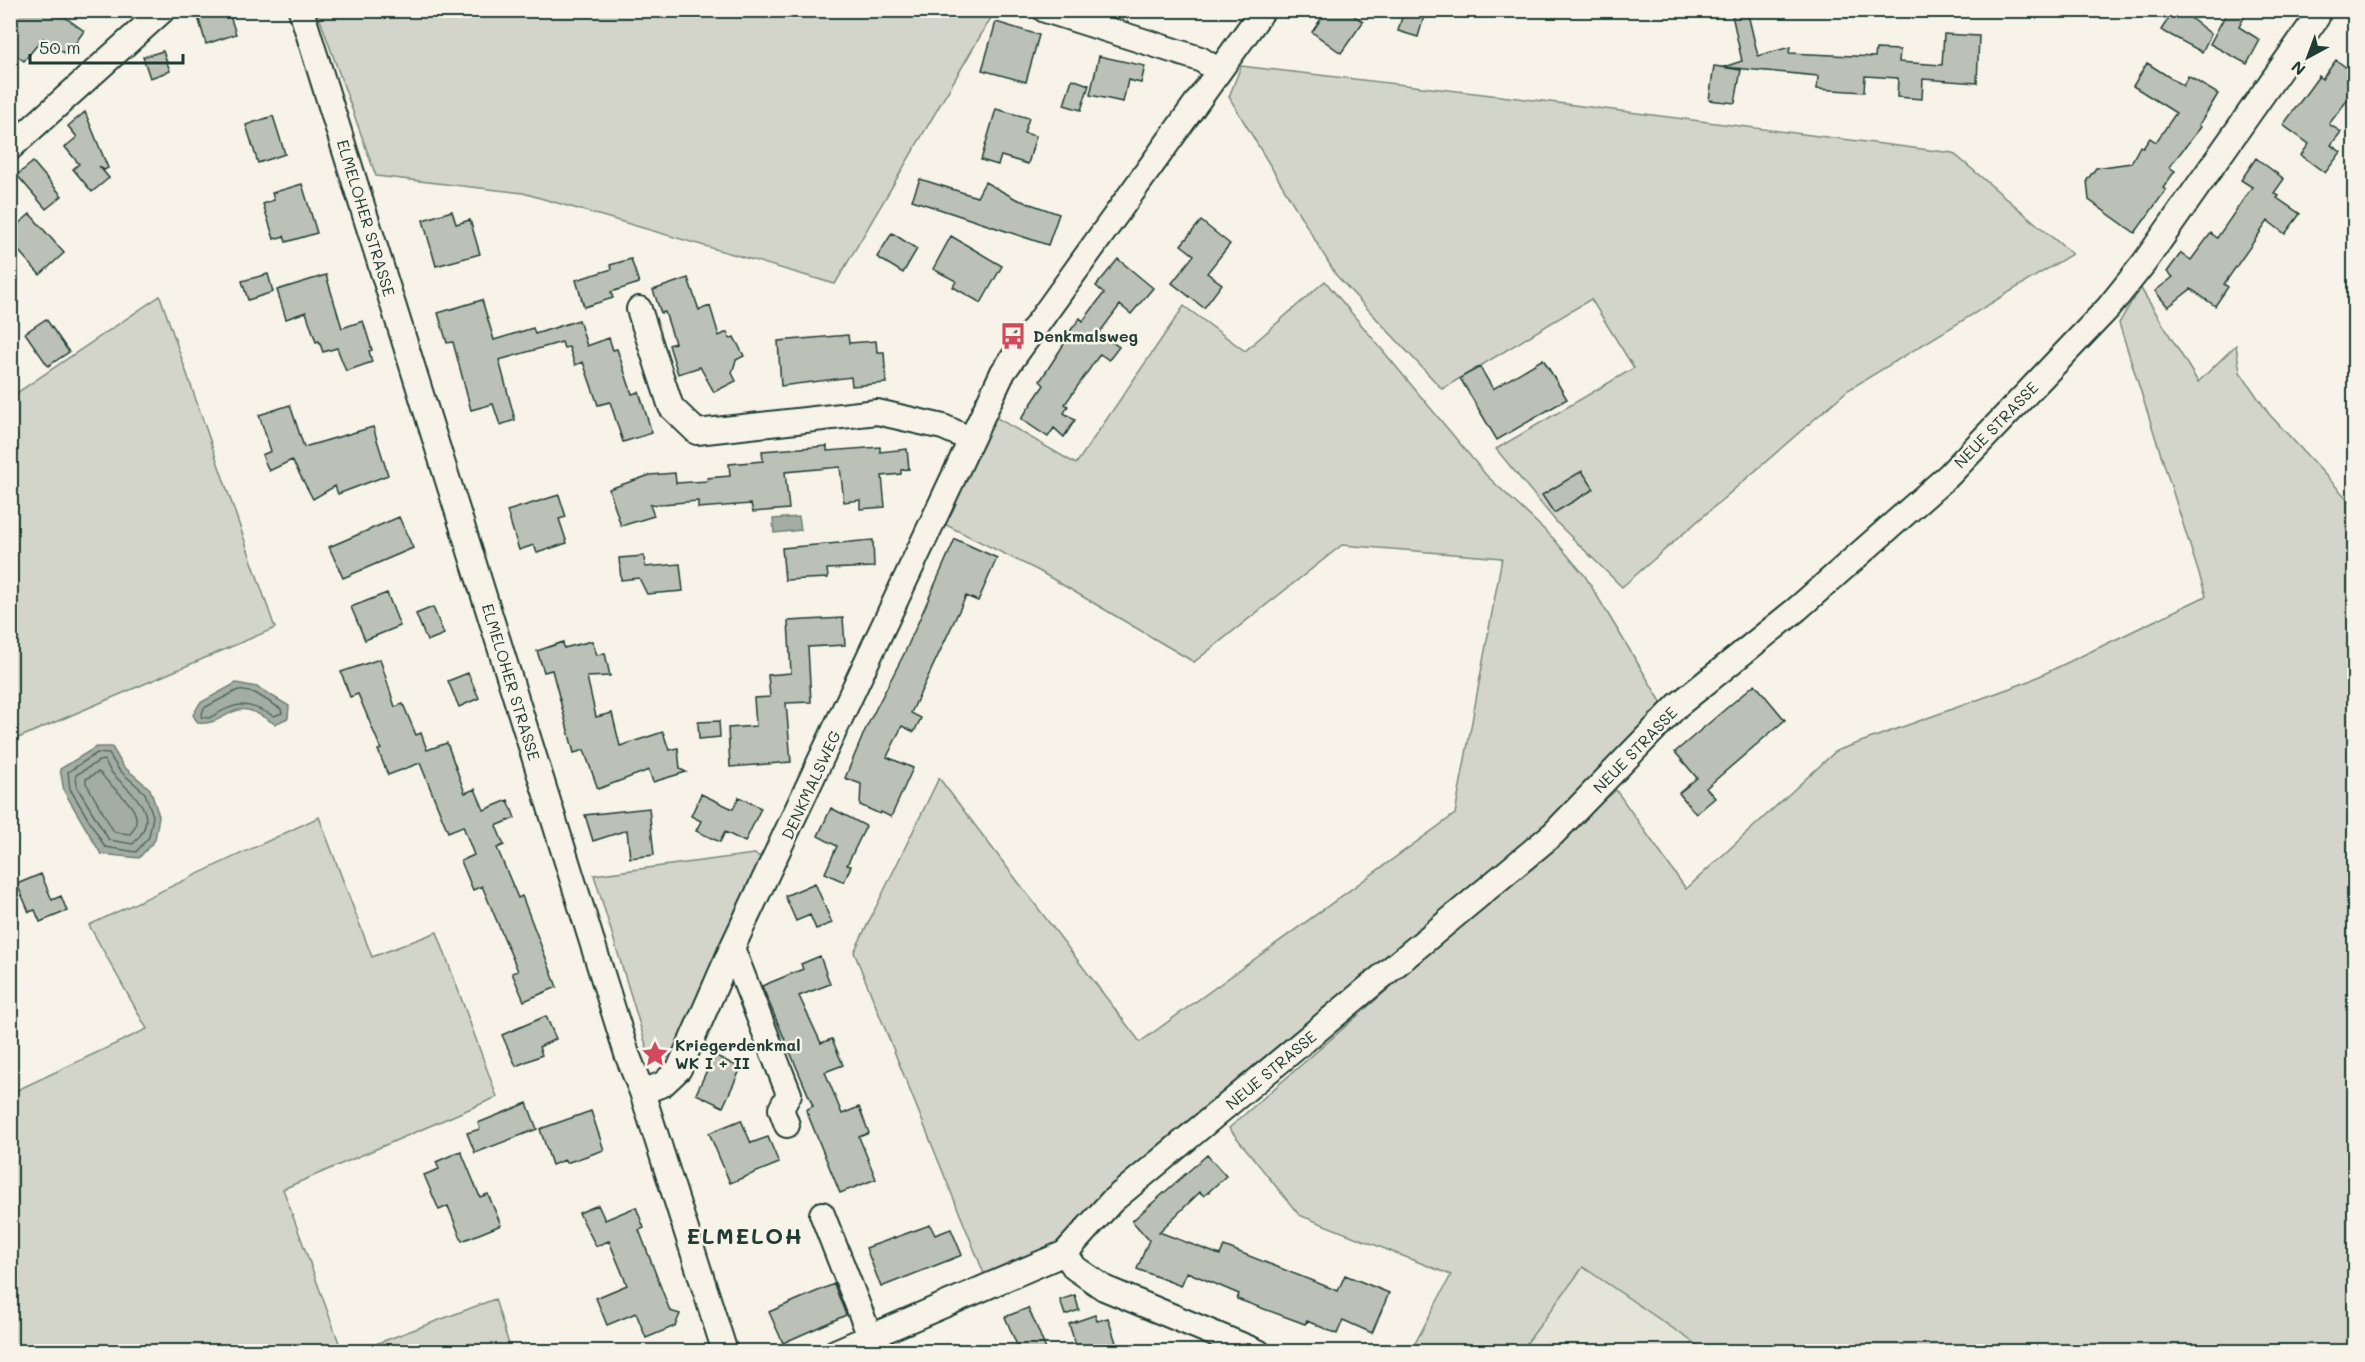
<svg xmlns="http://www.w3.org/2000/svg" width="2365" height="1362" viewBox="0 0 2365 1362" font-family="Mali,sans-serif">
	<rect width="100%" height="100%" fill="#f7f3e8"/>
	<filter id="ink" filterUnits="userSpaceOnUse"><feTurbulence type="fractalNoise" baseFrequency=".0167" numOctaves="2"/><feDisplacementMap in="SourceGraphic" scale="12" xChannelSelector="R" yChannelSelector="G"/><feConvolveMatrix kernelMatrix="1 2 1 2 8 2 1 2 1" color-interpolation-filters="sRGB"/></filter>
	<g filter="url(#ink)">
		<path fill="#e5e4d9" d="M1559 1174 1583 1267 1706 1352H1411Z"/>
		<path fill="#d3d5ca" stroke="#79897f" stroke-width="1.5" d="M317 11V10L995 11 835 284 523 193 376 176Z
			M1241 66 1526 99 1953 153 2072 254 1848 390 1622 587 1558 524 1496 449 1634 368 1591 299 1442 389 1336 275 1229 97Z
			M1325 281 1486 475 1553 538 1585 576 1663 705 1553 824 1214 1110 1051 1247 985 1276 854 952 939 778 1140 1042 1455 814 1502 558 1342 545 1194 662 1039 571 944 524 992 415 1076 464 1184 306 1245 351Z
			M2140 287 2198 382 2236 345 2240 372 2269 414 2354 506V1351H1706L1583 1267 1521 1351H1411L1451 1275 1299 1215 1229 1128 1616 790 1686 889 1836 751 2027 682 2206 596 2119 323Z
			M160 296 275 628 11 741V397Z
			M319 817 372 957 437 932 497 1097 283 1189 342 1351H11V1093L147 1029 89 925Z
			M754 854 763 858 671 1057 650 1058 594 875Z
			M495 1299 511 1351H357Z"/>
		<path fill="#a4ada3" stroke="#6f8077" stroke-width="1.5" d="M799 517 801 530 774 533 773 519Z
			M236 683 257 687 289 706 288 718 275 724C267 719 257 712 248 710 230 706 220 726 198 723L193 715 200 703Z
			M96 747H112L123 766 150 789 159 816 155 840 139 858 101 854 64 791 60 769Z"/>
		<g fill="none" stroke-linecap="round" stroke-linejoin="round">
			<path stroke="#546a60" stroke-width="1.5" d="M238 690 255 693 281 709 282 713 274 716C243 701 240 701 209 718L201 717 204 708Z
				M97 753 109 754 119 770 145 793 153 816 149 837 136 852 105 847 70 789 68 772Z
				M104 760C108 766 110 772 115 776 134 796 163 815 133 844L109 840 77 787 76 775 99 761Z
				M98 772C103 774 104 778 108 782 120 795 149 814 130 834L114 832 86 783V779Z"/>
		</g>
		<path fill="#bbc1b6" stroke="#1f3d34" stroke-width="1.5" d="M10 10H55L84 31 67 55 43 38 24 61 10 51Z
			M196 10H228L236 34 206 44Z
			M1327 10H1346L1363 22 1341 53 1312 32Z
			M1404 10 1424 16 1418 37 1398 31Z
			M1731 10H1747L1758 56 1790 47 1789 53 1875 57 1876 49 1900 50 1899 62 1942 65 1944 34 1979 36 1977 83 1923 79 1922 99 1897 97 1898 78 1865 76 1864 92 1817 89 1818 76 1724 67 1742 61Z
			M2174 10H2180L2211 34 2202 52 2161 30Z
			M2228 10H2248L2239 27 2260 40 2247 64 2210 44Z
			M996 22 1039 35 1026 82 982 70Z
			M163 51 170 71 150 78 143 57Z
			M1099 56 1145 66 1141 83 1128 80 1123 102 1090 95Z
			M2336 60 2355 74V90L2329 124 2341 132 2331 145 2341 152 2325 173 2301 155 2309 144 2283 125 2319 76 2322 79Z
			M2147 63 2183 86 2188 76 2218 94 2199 125 2201 127 2169 167 2175 171 2163 188 2166 190 2135 233 2089 200 2087 180 2096 168 2131 163 2140 146 2143 148 2150 138 2156 142 2176 113 2133 86Z
			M1714 66 1741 70 1735 103 1709 100Z
			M1072 79 1089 85 1081 110 1064 105Z
			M996 109 1029 118 1024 133 1036 136 1028 164 1001 156 998 165 981 160Z
			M85 112 108 168 104 170 99 166 109 178 92 192 73 169 79 164 65 147 77 137 68 126Z
			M273 116 285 154 258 163 246 125Z
			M2256 158 2284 179 2274 193 2279 196 2277 198 2300 214 2285 234 2268 221 2224 284 2228 287 2215 306 2191 289 2168 307 2155 291 2173 277 2167 272 2181 253 2191 260 2211 233 2217 238 2252 187 2241 180Z
			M33 162 62 196 46 209 17 175Z
			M920 179 977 197 985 182 1016 199 1059 214 1048 245 912 200Z
			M302 184 317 233 286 242 284 236 274 239 263 204 274 200 272 193Z
			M452 211 456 224 470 220 480 254 436 266 423 220Z
			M30 214 64 253 40 275 10 241V231Z
			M1201 221 1230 244 1207 273 1222 284 1204 308 1172 283 1194 255 1181 245Z
			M892 233 917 249 903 273 877 257Z
			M951 236 1002 266 981 303 953 287 956 281 933 269Z
			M631 259 639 283 611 292 613 298 584 307 576 280 612 269 610 265Z
			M1118 259 1153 288 1131 314 1120 305 1099 333 1119 347 1109 360 1100 354 1065 404 1068 406 1064 413 1075 420 1064 437 1054 428 1048 437 1021 419 1044 385 1040 381 1064 344 1062 342 1080 318 1083 321 1104 293 1096 286Z
			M268 274 273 292 248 300 242 281Z
			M326 275 342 328 363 321 372 350 369 351 372 362 346 371 337 348 323 352 319 341 316 342 306 312 286 319 277 290Z
			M688 278 699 310 710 306 719 336 727 332 730 339 734 337 744 356 736 360 732 373 736 381 714 392 700 367 678 374 669 345 675 343 665 312 661 313 653 290Z
			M482 300 494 340 533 328 535 334 579 320 587 346 609 338 613 350 617 349 632 394 639 392 652 433 623 442 610 402 598 405 583 362 575 365 569 347 564 348 562 342 499 360 515 420 500 425 493 404 471 410 453 342 447 343 438 313Z
			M46 319 69 352 48 366 25 333Z
			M848 335 849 343 876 341 877 352H884L886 383 852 386 851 377 781 386 778 341Z
			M1543 359 1567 399 1497 440 1460 378 1480 367 1493 389Z
			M290 405 304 447 373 427 388 475 338 494 335 486 313 499 292 460 269 471 262 455 271 451 259 415Z
			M827 446V451L880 447V452L907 449 909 469 901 470V474L882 476 885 507 860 509V500L844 502 840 467 785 472 789 509 753 512 751 504 698 508V501L650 505 654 516 621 526 609 489 650 475 675 473 676 483 708 481 707 478 730 476 729 464 763 461 762 451Z
			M1582 471 1594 489 1554 513 1542 495Z
			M559 495 566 517 559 519 567 543 537 553 534 545 519 550 507 511Z
			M399 517 413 548 343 578 329 547Z
			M955 539 997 558 978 601 966 596 911 713 921 718 914 732 902 726 887 757 913 768 891 817 881 812 880 814 860 805 861 784 845 778 866 728 905 652Z
			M873 540 874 567 827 569 828 578 785 580 782 548Z
			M644 556 645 567 680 564 683 591 647 594 639 578 621 580 619 558Z
			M387 593 400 626 365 640 351 607Z
			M433 607 444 634 427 641 416 614Z
			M843 618 845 645 808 647 811 702 786 703 791 762 730 767 728 728 756 726 754 698 770 697 768 675 791 673 788 621Z
			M592 641 597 655 605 653 610 676 587 677 596 717 612 713 620 746 663 732 669 750 678 748 680 769 686 772 653 782 649 770 598 789 584 750 574 753 552 670 544 672 537 651 563 642 564 648Z
			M380 659 395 707 403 704 416 735 421 733 427 750 447 743 465 793 475 789 484 810 508 800 515 818 496 826 504 845 497 848 518 898 522 896 557 987 524 1001 512 973 518 971 482 886 473 890 461 861 474 855 463 826 448 832 420 763 388 775 378 750 381 749 358 694 350 697 341 672Z
			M468 673 479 698 459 707 448 681Z
			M1755 684 1785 720 1706 788 1715 798 1696 814 1679 793 1697 778 1675 752Z
			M719 721 720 737 699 739 698 722Z
			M701 794 733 809 739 797 761 808 745 842 725 832 720 842 696 831 701 821 691 816Z
			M649 808 654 855 630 858 627 830 593 841 585 815Z
			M831 808 866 826 847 865 851 866 844 882 825 873 837 846 818 836Z
			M41 874 52 900 61 896 67 911 40 922 35 910 29 912 17 884Z
			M815 883 832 923 816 929 810 915 796 921 785 896Z
			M820 956 830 984 799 996 821 1043 832 1039 843 1065 825 1072 842 1114 859 1107 869 1133 859 1137 876 1179 840 1193 806 1110 813 1106 762 986 803 969 801 964Z
			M546 1016 556 1039 539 1047 542 1055 516 1066 502 1035Z
			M714 1055 741 1068 723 1107 696 1094Z
			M527 1103 537 1129 475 1153 467 1133 480 1129 478 1123Z
			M591 1111 604 1150 566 1163 565 1160 552 1165 540 1129Z
			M741 1120 751 1143 768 1137 779 1163 730 1183 709 1133Z
			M461 1151 480 1197 488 1194 501 1225 462 1241 448 1206 439 1210 424 1175 439 1169 436 1162Z
			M1207 1155 1226 1176 1204 1196 1200 1192 1159 1232 1220 1255 1224 1246 1338 1291 1345 1275 1389 1293 1372 1333 1343 1320 1337 1334 1307 1321 1305 1324 1237 1299 1239 1294 1187 1272 1181 1286 1137 1269 1149 1240 1132 1221Z
			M598 1205 605 1220 636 1207 644 1228 639 1230 670 1311 680 1314 675 1326 646 1338 636 1313 607 1325 596 1298 627 1285 609 1241 596 1246 579 1213Z
			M930 1225 935 1235 951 1229 962 1255 881 1287 866 1248Z
			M834 1284 846 1315 783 1343 769 1312Z
			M1075 1295 1079 1310 1065 1315 1060 1300Z
			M1028 1308 1036 1325 1047 1352H1022L1016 1343 1005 1317Z
			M1095 1315 1097 1321 1108 1318 1119 1352H1078L1069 1324Z"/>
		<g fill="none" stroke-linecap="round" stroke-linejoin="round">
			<defs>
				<path id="minor" d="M301 10 627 1054 642 1092 725 1352
					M1045 10 1200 59 1219 71
					M10 148 163 10
					M639 309 671 407 697 432 877 412 943 427 970 439
					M732 948 789 1094 781 1109 787 1125
					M642 1092 663 1084 679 1069 732 948 1003 372 1263 10
					M822 1214 876 1352
					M1065 1253 1075 1268 1104 1288 1258 1352
					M835 1352 1065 1253 1112 1201 1553 834 1678 705 1797 609 1949 475 2108 308 2144 263 2317 17V10"/>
			</defs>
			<use href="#minor" stroke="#1f3d34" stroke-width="28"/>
			<use href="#minor" stroke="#f7f3e8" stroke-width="24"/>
		</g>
	</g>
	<defs>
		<symbol id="bus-bare" viewBox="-9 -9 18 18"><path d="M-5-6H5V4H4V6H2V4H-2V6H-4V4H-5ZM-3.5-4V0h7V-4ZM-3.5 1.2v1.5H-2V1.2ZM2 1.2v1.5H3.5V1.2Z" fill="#d1495b" stroke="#f7f3e8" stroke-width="2.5" paint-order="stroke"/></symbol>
		<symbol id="sight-bare" viewBox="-9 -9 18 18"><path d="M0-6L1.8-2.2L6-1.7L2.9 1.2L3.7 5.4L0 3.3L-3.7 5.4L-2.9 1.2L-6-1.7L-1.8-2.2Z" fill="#d1495b" stroke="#f7f3e8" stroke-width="2.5" paint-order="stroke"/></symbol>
	</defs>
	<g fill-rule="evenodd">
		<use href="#bus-bare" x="994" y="317" width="38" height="38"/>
		<use href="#sight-bare" x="636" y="1035" width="38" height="38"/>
	</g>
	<g text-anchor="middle" stroke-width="5" stroke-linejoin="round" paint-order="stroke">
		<g font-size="16" fill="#1f3d34" stroke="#f7f3e8">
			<text transform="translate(366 218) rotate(73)" y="6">ELMELOHER STRASSE</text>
			<text transform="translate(1996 425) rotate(-46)" y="6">NEUE STRASSE</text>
			<text transform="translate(511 682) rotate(73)" y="6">ELMELOHER STRASSE</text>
			<text transform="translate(1635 750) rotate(-46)" y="6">NEUE STRASSE</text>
			<text transform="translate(811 785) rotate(-65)" y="6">DENKMALSWEG</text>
			<text transform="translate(1271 1070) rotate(-40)" y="6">NEUE STRASSE</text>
		</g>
		<g font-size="16" font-weight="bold" fill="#1f3d34" stroke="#f7f3e8" text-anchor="start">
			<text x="1033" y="342">Denkmalsweg</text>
			<text x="675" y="1051">Kriegerdenkmal<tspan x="675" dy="18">WK I + II</tspan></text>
		</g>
		<g font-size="22" font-weight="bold" letter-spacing="1.5" fill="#1f3d34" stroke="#f7f3e8">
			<text x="745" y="1244">ELMELOH</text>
		</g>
	</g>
	<rect width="2365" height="1362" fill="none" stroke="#f7f3e8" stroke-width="36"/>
	<rect x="18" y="18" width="2329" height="1326" fill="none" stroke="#1f3d34" stroke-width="2" filter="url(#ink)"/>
	<g transform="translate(2308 57) rotate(221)" stroke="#f7f3e8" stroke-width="4.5" paint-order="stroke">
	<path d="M0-4.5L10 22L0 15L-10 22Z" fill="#1f3d34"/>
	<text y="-9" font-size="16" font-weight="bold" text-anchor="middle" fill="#1f3d34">N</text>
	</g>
	<path d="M30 54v9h153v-9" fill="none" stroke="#1f3d34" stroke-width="3"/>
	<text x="39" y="54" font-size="18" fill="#1f3d34" stroke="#f7f3e8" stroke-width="4.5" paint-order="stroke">50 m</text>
</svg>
